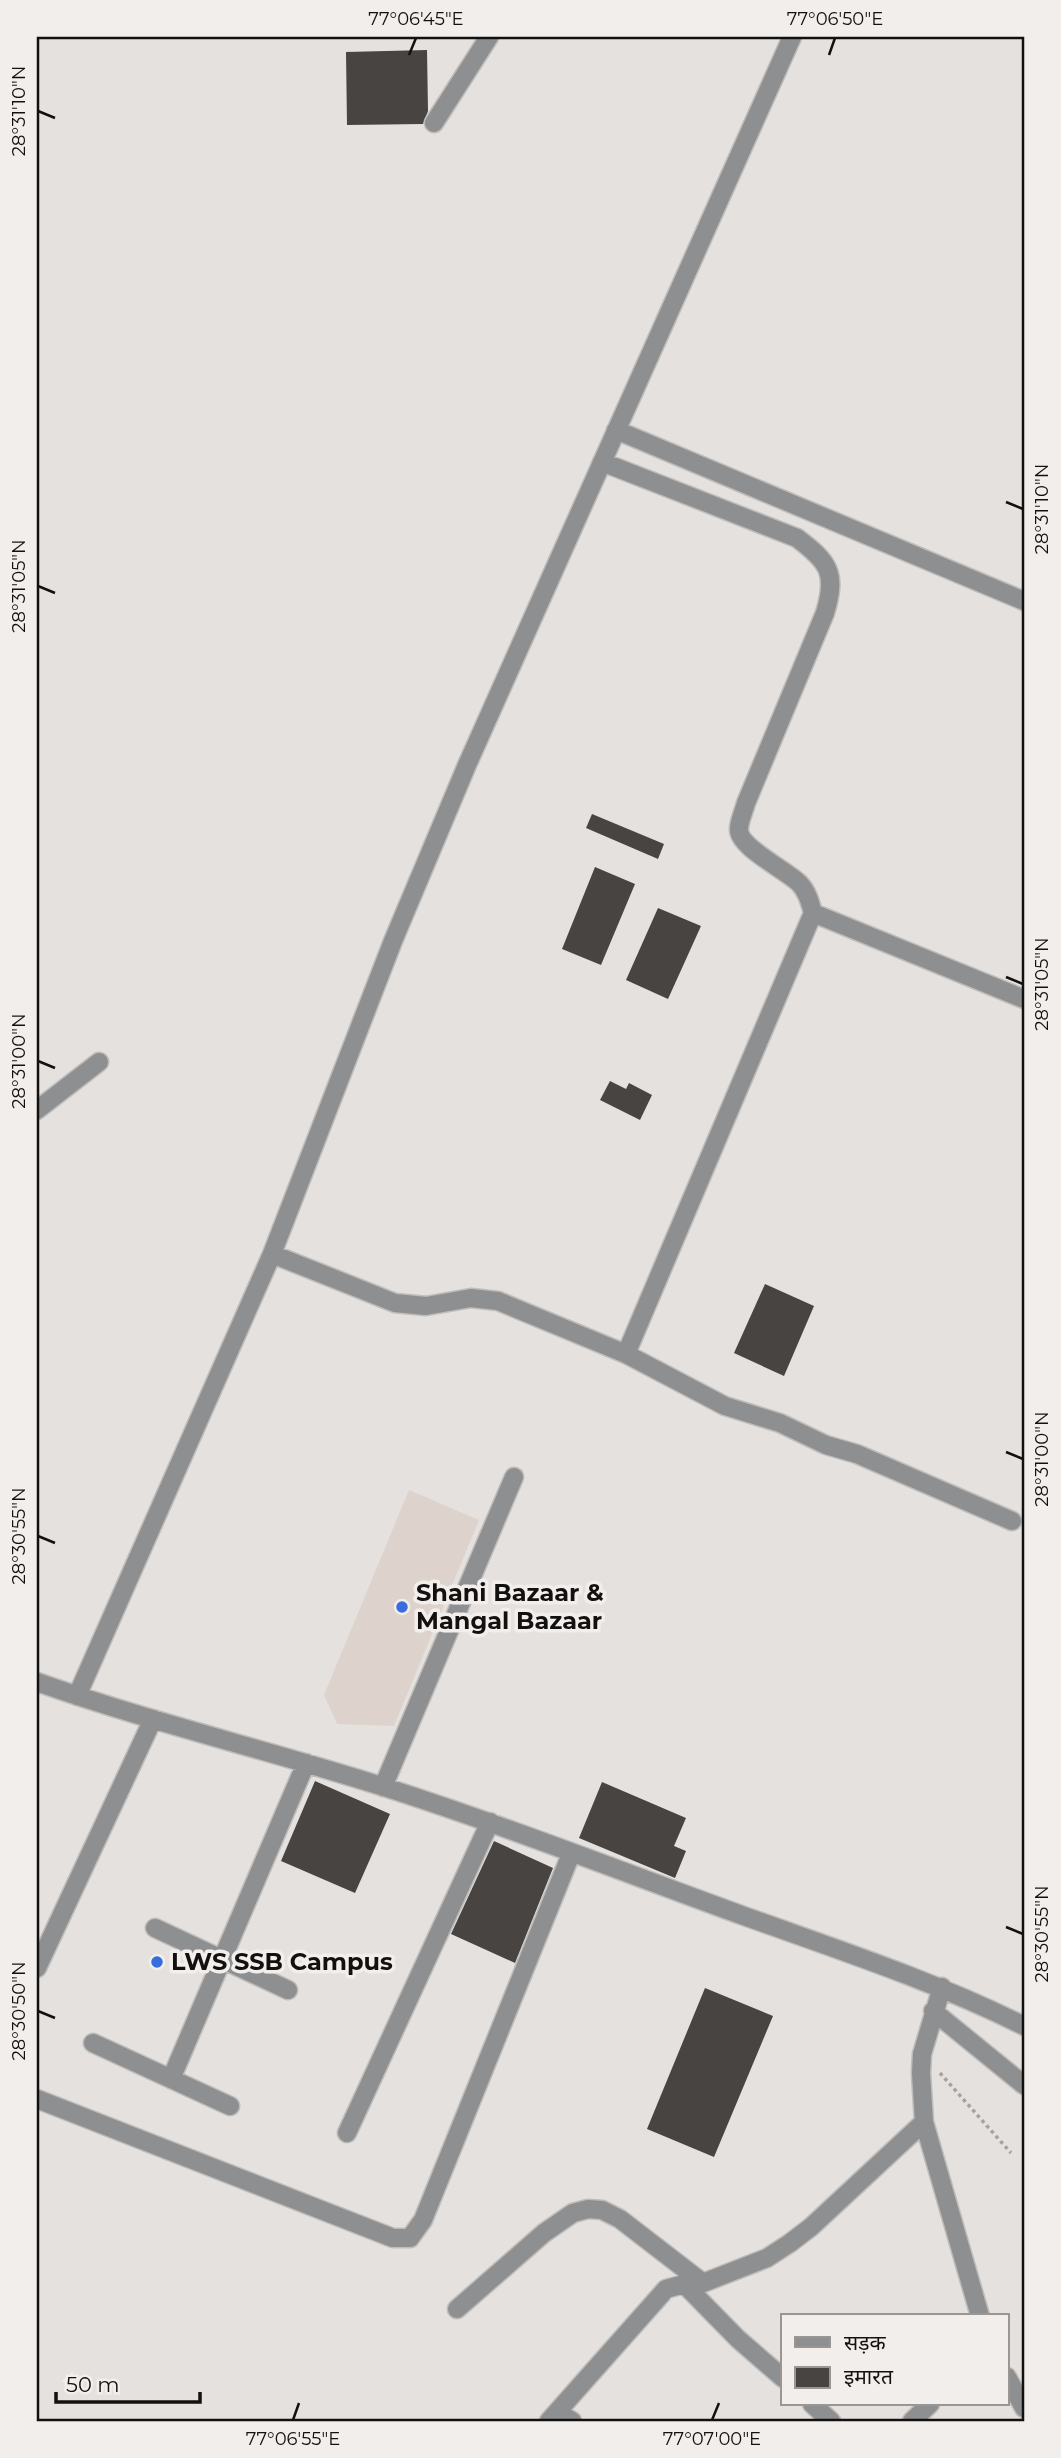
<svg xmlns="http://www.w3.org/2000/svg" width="1061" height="2458" viewBox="0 0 1061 2458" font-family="Montserrat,'Noto Sans Devanagari',sans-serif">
	<rect width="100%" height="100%" fill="#e5e1de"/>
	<path fill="#ded3cc" d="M409 1490 479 1520 394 1726 337 1724 324 1695Z"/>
	<path fill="#484442" d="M427 50 428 111 423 124 347 125 346 52Z
		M592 814 664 844 658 859 586 828Z
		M595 867 635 884 601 965 562 949Z
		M658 908 701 926 668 999 626 980Z
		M610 1081 626 1089 629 1083 652 1095 640 1120 600 1100Z
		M765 1284 814 1306 784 1376 734 1353Z
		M315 1781 390 1814 355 1893 281 1861Z
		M602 1782 686 1818 674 1846 686 1851 675 1878 579 1838Z
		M494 1841 553 1868 515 1963 451 1934Z
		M705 1988 773 2016 714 2157 647 2129Z"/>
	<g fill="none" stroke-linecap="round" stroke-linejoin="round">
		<defs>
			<path id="minor" d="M434 123 489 37
				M616 430 1024 601
				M602 462 797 538C829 562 837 573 825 613L746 803C744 811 739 821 739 829 738 847 786 870 799 883 807 891 810 902 813 913L626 1354
				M813 913 1024 999
				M37 1110 99 1062
				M272 1254 395 1303 426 1306 471 1298 498 1301 626 1354 725 1406 780 1423 826 1445 857 1454 1012 1521
				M37 1682C150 1722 267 1750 381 1786 503 1825 623 1872 744 1916 839 1950 934 1981 1024 2026
				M77 1696 272 1254 393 941 467 765 792 37
				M383 1787 514 1477
				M155 1928 288 1990
				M37 1968 153 1719
				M942 1987 922 2054 921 2073 924 2122 980 2316
				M933 2011 1024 2085
				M93 2043 230 2106
				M171 2079 306 1763
				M37 2099 393 2238H410L423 2220 571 1854
				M347 2133 490 1822
				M684 2284 738 2339 783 2378
				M457 2309 544 2233 573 2213 588 2209 602 2210 620 2219 703 2283
				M1007 2377 1024 2408
				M812 2404 831 2421
				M557 2412 572 2421
				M549 2421 666 2289 684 2284 703 2283 767 2258 790 2243 811 2227 924 2122
				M912 2421 930 2404"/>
		</defs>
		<use href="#minor" stroke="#bfbcb9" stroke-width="21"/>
		<path stroke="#a5a29f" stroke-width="3.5" stroke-dasharray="3.5 3.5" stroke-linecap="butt" d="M940 2073 1011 2153"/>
		<use href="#minor" stroke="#8e8f91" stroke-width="18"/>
	</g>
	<path fill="none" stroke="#131110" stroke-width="2.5" d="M409 55 416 38M829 55 835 38M38 111 55 118M1006 502 1023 509M38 586 55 593M1006 977 1023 984M38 1061 55 1068M1006 1452 1023 1459M38 1536 55 1543M1006 1927 1023 1934M38 2011 55 2018M293 2420 299 2403M712 2420 719 2403"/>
	<g fill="#376ddc" stroke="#f2eeec" stroke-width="2.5">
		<circle cx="402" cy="1607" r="7"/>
		<circle cx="157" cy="1962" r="7"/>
	</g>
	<g text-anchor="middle" stroke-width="7" stroke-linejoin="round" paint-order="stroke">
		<g font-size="24" font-weight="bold" fill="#131110" stroke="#f2eeec" text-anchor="start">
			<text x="416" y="1601">Shani Bazaar &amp;<tspan x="416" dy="28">Mangal Bazaar</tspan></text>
			<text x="171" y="1970">LWS SSB Campus</text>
		</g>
	</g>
	<rect width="1061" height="2458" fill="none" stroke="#f2eeec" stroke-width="77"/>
	<rect x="781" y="2314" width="228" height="91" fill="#f2eeec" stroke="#999694" stroke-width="2"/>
	<rect x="795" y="2337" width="35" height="10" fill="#8e8f91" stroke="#999694" stroke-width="2"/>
	<text x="844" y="2350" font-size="21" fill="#131110">सड़क</text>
	<rect x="795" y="2367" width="35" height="21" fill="#484442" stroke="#999694" stroke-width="2"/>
	<text x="844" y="2384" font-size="21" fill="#131110">इमारत</text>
	<path d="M56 2392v10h144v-10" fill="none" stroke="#131110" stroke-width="3.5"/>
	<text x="66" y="2392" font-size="21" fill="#131110" stroke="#f2eeec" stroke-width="5" paint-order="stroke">50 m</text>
	<rect x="38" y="38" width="985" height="2382" fill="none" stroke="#131110" stroke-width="2.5"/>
	<g font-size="18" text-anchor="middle" fill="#131110">
		<text x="416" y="25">77°06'45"E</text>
		<text x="835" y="25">77°06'50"E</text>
		<text transform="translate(19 111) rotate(-90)" y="6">28°31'10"N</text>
		<text transform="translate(1042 509) rotate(-90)" y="6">28°31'10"N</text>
		<text transform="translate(19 586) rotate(-90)" y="6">28°31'05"N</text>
		<text transform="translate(1042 984) rotate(-90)" y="6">28°31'05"N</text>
		<text transform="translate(19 1061) rotate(-90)" y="6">28°31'00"N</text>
		<text transform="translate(1042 1459) rotate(-90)" y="6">28°31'00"N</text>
		<text transform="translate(19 1536) rotate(-90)" y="6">28°30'55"N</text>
		<text transform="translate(1042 1934) rotate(-90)" y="6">28°30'55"N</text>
		<text transform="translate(19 2011) rotate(-90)" y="6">28°30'50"N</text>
		<text x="293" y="2445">77°06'55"E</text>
		<text x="712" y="2445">77°07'00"E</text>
	</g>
</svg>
